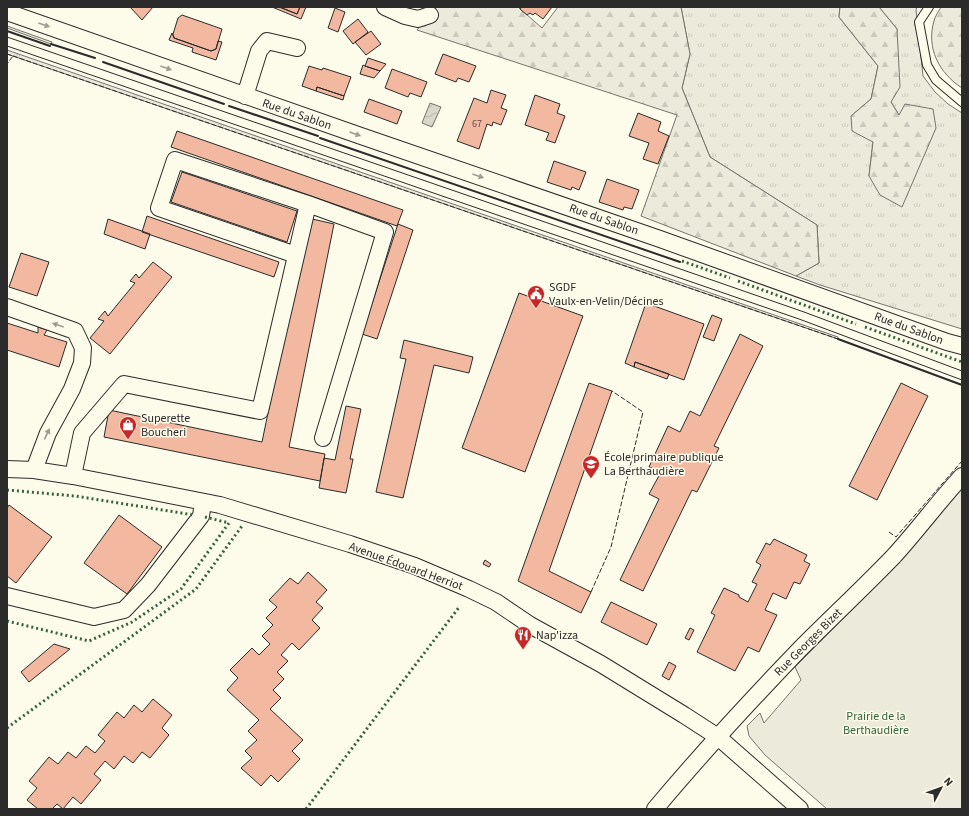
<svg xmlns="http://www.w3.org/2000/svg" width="969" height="816" viewBox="0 0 969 816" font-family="'Source Sans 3',sans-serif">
	<defs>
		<pattern id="grass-tufts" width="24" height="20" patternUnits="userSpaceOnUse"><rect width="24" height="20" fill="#ecebdb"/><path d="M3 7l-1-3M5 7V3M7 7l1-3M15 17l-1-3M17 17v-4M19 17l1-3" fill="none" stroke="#cbcabc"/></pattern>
		<pattern id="forest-firs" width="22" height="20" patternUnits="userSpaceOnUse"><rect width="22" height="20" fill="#ecebdb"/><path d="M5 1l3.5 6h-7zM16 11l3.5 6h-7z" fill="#cbcabc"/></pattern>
		<pattern id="water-waves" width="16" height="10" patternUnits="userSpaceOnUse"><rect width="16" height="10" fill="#d8d7c9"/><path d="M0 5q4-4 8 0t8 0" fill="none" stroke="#bab9ad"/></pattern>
	</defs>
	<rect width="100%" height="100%" fill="#fdfbea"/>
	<path fill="url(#grass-tufts)" stroke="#74746e" d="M681 7H840L839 17 878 66 871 99 851 116 873 142 869 176 899 115 891 102 897 29 879 7H917L916 10 923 76 935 92 948 104 962 113V329L820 285 796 276 819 263 817 225 710 157 682 88 690 54Z
		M7 26 52 42 51 44 7 28Z
		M7 50 838 337V339L7 54Z"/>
	<path fill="url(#forest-firs)" stroke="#74746e" d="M436 7H518L542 28 558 7H681L690 54 682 88 710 157 817 225 819 263 796 276 641 216 677 115 417 30Z
		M840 7H879L897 29 900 87 891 102 899 115 905 104 933 109 936 128 902 207 880 195 869 176 873 142 852 131 851 116 871 99 878 66 839 17Z
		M941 7H962V88C939 73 926 48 934 21 935 16 939 11 941 7Z"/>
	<path fill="#ecebdb" stroke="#74746e" d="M962 489V809H827L765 755 749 736 747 726 760 713 764 723 801 680 795 667 901 560Z"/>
	<path fill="url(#water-waves)" stroke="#74746e" d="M430 103 441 107 432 127 422 123Z"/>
	<path fill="#f2b8a0" stroke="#2b2b2b" d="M130 7H153L142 20Z
		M272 7H279L297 14 300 7H306L301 19Z
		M280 7H300L297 14Z
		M521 7H552L543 19 535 13 533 15 530 13 527 15 520 9Z
		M335 8 345 12 338 32 328 28Z
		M182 15 222 29 216 49 211 51 174 38 173 34 178 18Z
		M358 19 368 32 353 44 343 31Z
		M371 31 381 44 366 55 355 42Z
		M172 33 174 38 211 51 216 49 218 41 222 42 216 60 192 52 193 48 169 40Z
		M443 54 476 66 469 82 458 78 456 82 435 74Z
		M368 58 386 64 380 71 365 66Z
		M363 65 365 66 380 71 374 78 360 74Z
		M309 66 322 70 323 68 351 77 344 96 317 87 316 91 302 86Z
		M392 69 427 82 421 97 410 93 408 97 385 88Z
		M317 87 344 96 343 100 316 91Z
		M491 90 506 95 501 108 507 110 501 125 493 122 492 126 487 124 479 149 457 141 474 98 487 103Z
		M535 95 560 104 557 113 565 116 555 143 546 140 549 133 525 125Z
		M369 99 402 111 397 124 364 112Z
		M638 113 661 122 658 131 669 136 658 164 643 159 649 143 629 136Z
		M177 131 403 210 397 226 171 147Z
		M554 161 586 172 579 190 572 187 571 190 547 182Z
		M182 172 297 211 287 242 171 202Z
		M607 179 639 190 632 209 624 207 623 210 599 202Z
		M147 216 279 262 274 277 142 232Z
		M308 218 334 224 289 447 325 454 320 481 104 437 109 410 262 442Z
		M108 219 150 234 145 249 104 234Z
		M398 224 413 230 377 339 362 334Z
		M21 253 49 262 37 296 9 287Z
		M153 262 172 277 110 354 90 338 104 321 98 319 105 311 108 316 135 283 130 281 136 274 139 278Z
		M519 293 583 316 525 472 462 448Z
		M646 303 704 324 684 380 635 362 634 367 625 363Z
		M712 315 722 319 714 341 703 337Z
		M7 323 38 333V327L47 330 44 335 67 342 59 367 7 350Z
		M740 334 763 346 714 446 719 448 697 492 692 490 643 591 620 580 659 499 649 494 661 472 649 467 668 426 680 432 690 411 700 416Z
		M404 340 473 357 469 373 434 365 403 498 376 492 406 359 400 358Z
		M635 362 669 374 667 379 634 367Z
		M589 383 612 391 549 571 591 592 581 613 518 581Z
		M901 383 928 396 877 500 849 486Z
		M346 406 361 409 350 459H353L346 493 319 488 324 458 335 460Z
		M9 505 52 537 16 583 7 576V508Z
		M119 515 162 547 127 594 84 563Z
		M774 539 807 555 804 561 810 564 800 584 794 582 786 599 773 593 765 610 777 615 759 652 748 647 735 671 697 652 715 615 711 613 724 588 739 595V597L748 602 757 584 752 582 761 565 756 562 766 543 770 545Z
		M485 560 491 564 489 567 483 564Z
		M308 572 327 590 316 602 323 608 312 620 320 628 299 650 292 643 281 655 288 661 277 672 284 679 273 690 281 698 270 709 303 740 292 751 300 759 278 782 271 775 261 786 241 768 252 758 245 751 257 740 248 731 259 720 227 690 238 678 230 670 252 648 259 655 270 644 262 636 273 625 266 618 277 607 269 600 290 578 298 584Z
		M611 602 657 624 647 645 601 622Z
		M690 628 694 630 689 640 685 638Z
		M54 644 70 649 29 682 21 672Z
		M669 662 676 666 669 680 662 676Z
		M153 699 172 715 162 728 169 735 150 758 142 752 133 763 124 756 114 769 105 761 94 774 101 780 81 804 73 797 63 809 57 804 52 809H38L27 800 37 788 29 781 49 757 58 764 68 752 76 758 86 746 95 753 105 741 98 735 117 712 124 718 134 705 142 712Z"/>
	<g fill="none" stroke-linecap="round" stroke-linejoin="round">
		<defs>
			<path id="lane" d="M929 7 919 22 927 65 936 80 962 102"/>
			<path id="street" d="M385 7 405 16 418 19 430 15
				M7 12 361 136 660 239 947 342 962 346
				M245 96 259 51 267 41 297 48
				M296 255 159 208 175 160 308 204
				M7 307 75 331 83 348 82 363 72 389 48 433 34 470
				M7 469 34 470 73 476 220 505 350 544 415 566 469 589 496 602 530 625 601 664 684 715 718 737 800 809
				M73 476 82 433 124 384 260 411 308 204 385 232 323 438
				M7 596 94 617 124 610 148 585 201 516 203 502
				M655 809C701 754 750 701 800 649 831 618 863 588 893 557 917 531 938 502 962 476"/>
		</defs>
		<use href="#lane" stroke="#2b2b2b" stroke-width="10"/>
		<use href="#street" stroke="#2b2b2b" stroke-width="18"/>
		<use href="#lane" stroke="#fdfbea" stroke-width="8"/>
		<use href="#street" stroke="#fdfbea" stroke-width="16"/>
		<path stroke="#2b2b2b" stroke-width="1" d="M7 37 568 230 804 312 962 371
			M7 46 799 319 962 380"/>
		<path stroke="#34623c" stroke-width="3" stroke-dasharray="2 3" stroke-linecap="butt" d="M682 261 730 278
			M738 281 856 324
			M865 327 962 362
			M7 490 75 496 194 515
			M7 621 89 641 132 622 181 589 229 523 205 517
			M7 728 196 589 242 526
			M306 809 460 606"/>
		<path stroke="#2b2b2b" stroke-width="1" stroke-dasharray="5 2" stroke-linecap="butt" d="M7 54 13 56 7 64
			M13 56 838 339
			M889 532 896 537 962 461
			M591 592 611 547 643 412 612 391"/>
		<path stroke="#2b2b2b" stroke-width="2" d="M7 31 50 46
			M51 44 95 58
			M103 62 224 104
			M229 106 318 136
			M320 138 680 262
			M838 339 962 385"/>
	</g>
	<defs><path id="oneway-solid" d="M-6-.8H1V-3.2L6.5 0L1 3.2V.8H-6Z"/></defs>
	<g fill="#9e9d94">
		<use href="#oneway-solid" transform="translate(44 25) rotate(19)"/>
		<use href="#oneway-solid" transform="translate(166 68) rotate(20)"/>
		<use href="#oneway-solid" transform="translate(355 134) rotate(19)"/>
		<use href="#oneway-solid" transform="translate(478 176) rotate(19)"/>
		<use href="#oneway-solid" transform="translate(58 325) rotate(-161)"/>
		<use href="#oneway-solid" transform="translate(47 434) rotate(-65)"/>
	</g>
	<defs>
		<symbol id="civic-pin" viewBox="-11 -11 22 30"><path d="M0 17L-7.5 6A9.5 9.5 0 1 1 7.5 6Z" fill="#c62828" stroke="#fdfbea"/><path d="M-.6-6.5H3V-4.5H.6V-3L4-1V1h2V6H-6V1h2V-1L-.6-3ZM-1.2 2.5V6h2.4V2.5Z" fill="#fff"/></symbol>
		<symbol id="shop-pin" viewBox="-11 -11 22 30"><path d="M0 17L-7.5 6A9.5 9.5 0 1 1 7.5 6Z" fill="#c62828" stroke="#fdfbea"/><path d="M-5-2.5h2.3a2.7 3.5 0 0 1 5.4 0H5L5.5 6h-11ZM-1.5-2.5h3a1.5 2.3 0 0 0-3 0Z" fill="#fff"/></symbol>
		<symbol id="school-pin" viewBox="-11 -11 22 30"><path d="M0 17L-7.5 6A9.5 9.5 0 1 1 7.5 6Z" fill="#c62828" stroke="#fdfbea"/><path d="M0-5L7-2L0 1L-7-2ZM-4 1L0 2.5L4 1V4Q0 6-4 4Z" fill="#fff"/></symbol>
		<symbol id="restaurant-pin" viewBox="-11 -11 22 30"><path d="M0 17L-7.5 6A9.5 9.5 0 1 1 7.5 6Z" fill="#c62828" stroke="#fdfbea"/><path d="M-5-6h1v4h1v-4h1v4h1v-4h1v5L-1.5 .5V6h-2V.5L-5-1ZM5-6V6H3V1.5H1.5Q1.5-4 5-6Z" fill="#fff"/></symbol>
	</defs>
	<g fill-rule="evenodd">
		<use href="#civic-pin" x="526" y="284" width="20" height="27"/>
		<use href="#shop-pin" x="118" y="415" width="20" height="27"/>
		<use href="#school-pin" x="581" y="454" width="20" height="27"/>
		<use href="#restaurant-pin" x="513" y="625" width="20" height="27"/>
	</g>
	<g text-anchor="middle" stroke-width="3" stroke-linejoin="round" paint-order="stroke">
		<g font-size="10" fill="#5d4e48">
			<text x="477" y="127">67</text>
		</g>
		<g font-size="12" fill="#2b2b2b" stroke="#fdfbea">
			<text transform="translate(297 114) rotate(19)" y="4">Rue du Sablon</text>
			<text transform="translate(604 219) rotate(19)" y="4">Rue du Sablon</text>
			<text transform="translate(909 328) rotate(20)" y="4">Rue du Sablon</text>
			<text transform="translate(406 566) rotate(20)" y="4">Avenue Édouard Herriot</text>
			<text transform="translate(808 642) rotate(-45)" y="4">Rue Georges Bizet</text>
		</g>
		<g font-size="12" fill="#2b2b2b" stroke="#fdfbea" text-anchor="start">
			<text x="549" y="291">SGDF<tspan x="549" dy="14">Vaulx-en-Velin/Décines</tspan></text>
			<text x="141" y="422">Superette<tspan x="141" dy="14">Boucheri</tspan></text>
			<text x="604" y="461">École primaire publique<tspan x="604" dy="14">La Berthaudière</tspan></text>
			<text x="536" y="639">Nap'izza</text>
		</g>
		<g font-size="12" fill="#34623c" stroke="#fdfbea">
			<text x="876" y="720">Prairie de la<tspan x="876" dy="14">Berthaudière</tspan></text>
		</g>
	</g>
	<rect width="969" height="816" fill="none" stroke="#2b2b2b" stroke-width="16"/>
	<g transform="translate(941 788) rotate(49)" stroke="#fdfbea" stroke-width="3" paint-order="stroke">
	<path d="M0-3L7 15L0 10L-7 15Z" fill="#2b2b2b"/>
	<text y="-6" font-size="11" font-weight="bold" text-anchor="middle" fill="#2b2b2b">N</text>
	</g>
</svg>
